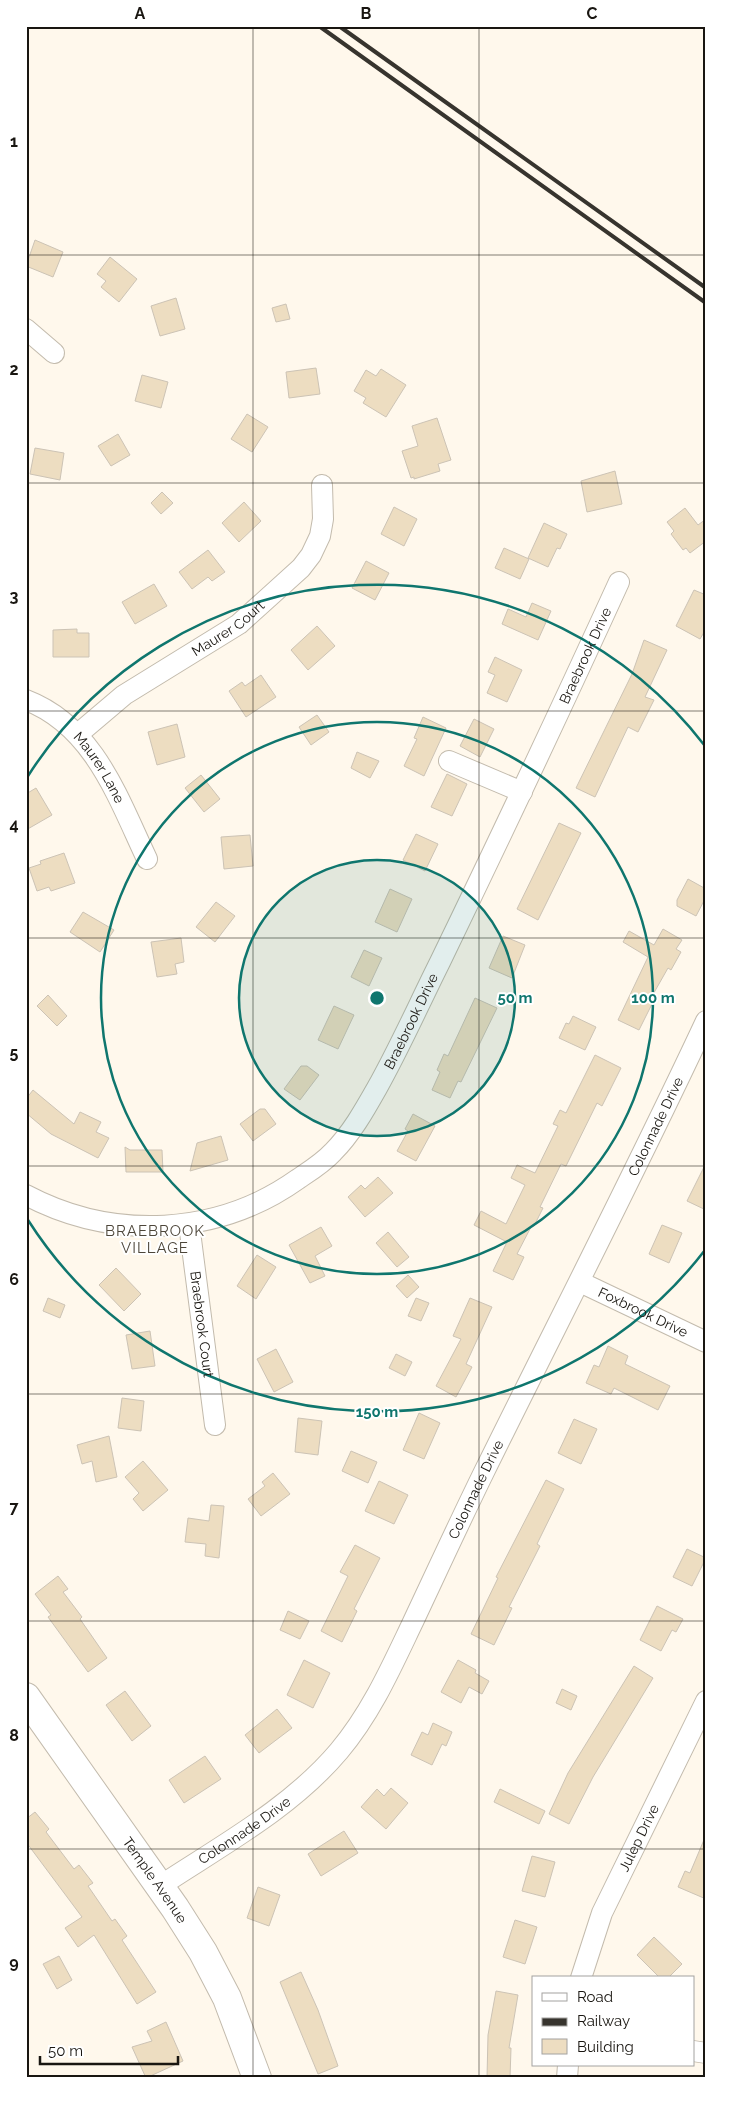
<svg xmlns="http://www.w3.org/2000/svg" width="732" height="2104" viewBox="0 0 732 2104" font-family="Raleway,sans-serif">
	<rect width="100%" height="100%" fill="#fff8ec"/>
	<path fill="#edddc1" stroke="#ccc3b5" d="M35 240 63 252 53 277 26 266Z
		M110 257 137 279 119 302 101 287 106 281 97 274Z
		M176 298 185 329 160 336 151 306Z
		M286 304 290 319 276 322 272 308Z
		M316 368 320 394 289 398 286 372Z
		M381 369 406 385 386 417 363 403 366 398 354 391 366 370 376 376Z
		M142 375 168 382 161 408 135 401Z
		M247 414 268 427 252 452 231 439Z
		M437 418 451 460 438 464 440 471 414 479V477L411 478 402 451 418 446 412 426Z
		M118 434 130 455 111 466 98 446Z
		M35 448 64 453 60 480 30 474Z
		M615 471 622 504 587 512 581 481Z
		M162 492 173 503 161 514 151 503Z
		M244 502 261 521 239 542 222 523Z
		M394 507 417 519 404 546 381 534Z
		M685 508 698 525 706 519V541L690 553 686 548 683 550 671 534 674 531 667 522Z
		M544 523 567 534 560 549 557 548 548 567 528 558Z
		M504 548 529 559 520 579 495 568Z
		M208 550 225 572 212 581 208 577 192 589 179 572Z
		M366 561 389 573 375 600 352 588Z
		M154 584 167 606 135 624 122 602Z
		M694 590 706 595V629L700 639 676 626Z
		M532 603 551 611 538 640 502 624 508 609 526 617Z
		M317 626 335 646 308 670 291 650Z
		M77 629V633H89V657H53V630Z
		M644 640 667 650 645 697 654 700 638 732 628 727 595 797 576 788 632 674Z
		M495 657 522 670 507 702 487 693 495 675 488 672Z
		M261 675 276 697 246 717 229 691 242 682 245 686Z
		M317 715 329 732 311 745 299 727Z
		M423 717 446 728 424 776 404 766 417 739 414 738Z
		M474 719 494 729 480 757 460 746Z
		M177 724 185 757 157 765 148 732Z
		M357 752 379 761 370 778 351 768Z
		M447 774 467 784 452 816 431 807Z
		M201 775 220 799 204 812 185 788Z
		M36 788 52 815 26 830V794Z
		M559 823 581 833 538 920 517 909Z
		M416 834 438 844 425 871 403 860Z
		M250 835 253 866 224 869 221 837Z
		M64 853 75 883 51 891 49 887 37 891 29 868 41 864 40 861Z
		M688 879 706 889V897L696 916 677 906V900Z
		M390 889 412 899 397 932 375 922Z
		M216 902 235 916 215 942 196 927Z
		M83 912 114 930 100 952 70 932Z
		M663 929 682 940 676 949 681 952 671 970 668 968 651 998 654 1000 639 1030 618 1020 648 957 623 942 629 931 654 945Z
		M503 936 525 945 512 978 489 968Z
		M181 938 184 962 175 964 177 974 157 977 151 942Z
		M364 950 382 958 369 986 351 977Z
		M48 995 67 1016 57 1026 37 1006Z
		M475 998 497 1008 461 1082 458 1081 450 1098 432 1090 440 1072 437 1070 444 1054 448 1056Z
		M334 1006 354 1015 338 1049 318 1040Z
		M573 1016 596 1027 585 1050 559 1038 566 1023 569 1024Z
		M595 1055 621 1068 602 1106 597 1103 566 1166 561 1164 540 1207 543 1208 534 1226 532 1225 517 1254 524 1257 513 1280 493 1271 507 1242 474 1225 481 1211 506 1224 525 1185 511 1178 517 1165 535 1173 558 1126 553 1124 560 1110 566 1113Z
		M301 1066H307L319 1075 300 1100 284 1089Z
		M33 1090 74 1124 80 1112 101 1122 96 1132 109 1138 98 1158 51 1134 26 1113V1099Z
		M260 1109H265L276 1124 253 1141 240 1124Z
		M413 1114 435 1126 416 1161 397 1151 408 1131 405 1129Z
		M221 1136 228 1160 190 1171 197 1143Z
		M125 1147 130 1150H162L163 1172H126Z
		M706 1163V1210L687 1201Z
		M378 1177 393 1193 365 1217 348 1197 361 1185 365 1189Z
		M662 1225 682 1233 669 1263 649 1254Z
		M321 1227 332 1246 315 1256 325 1276 310 1283 289 1245Z
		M388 1232 409 1257 397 1267 376 1243Z
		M257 1255 276 1267 256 1299 237 1286Z
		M116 1268 141 1294 124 1311 99 1285Z
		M408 1275 419 1287 407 1298 396 1286Z
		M48 1298 65 1305 60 1318 43 1311Z
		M416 1298 429 1303 421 1321 408 1316Z
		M470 1298 492 1307 466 1364 472 1367 456 1397 436 1386 461 1339 453 1336Z
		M150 1331 155 1366 132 1369 126 1335Z
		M608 1346 628 1356 625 1364 670 1386 658 1410 614 1388 611 1394 586 1383 594 1365 599 1367Z
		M276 1349 293 1382 274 1392 257 1359Z
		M396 1354 412 1362 405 1376 389 1368Z
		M122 1398 144 1401 141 1431 118 1428Z
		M419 1413 440 1423 424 1459 403 1450Z
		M298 1418 322 1421 318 1455 295 1452Z
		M574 1419 597 1429 581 1464 558 1453Z
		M109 1436 117 1477 96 1482 92 1461 82 1464 77 1445Z
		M351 1451 377 1462 368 1483 342 1471Z
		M143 1461 168 1490 143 1511 133 1499 139 1493 125 1477Z
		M273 1473 290 1494 261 1516 248 1499 265 1486 262 1482Z
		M546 1480 564 1489 537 1544 540 1546 509 1607 512 1608 494 1645 471 1634 498 1578 496 1577Z
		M379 1481 408 1495 394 1524 365 1511Z
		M211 1505 224 1506 219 1558 205 1556 206 1544 185 1542 188 1518 209 1521Z
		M355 1545 380 1558 354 1609 357 1611 342 1642 321 1631 348 1576 340 1572Z
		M687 1549 706 1558 692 1586 673 1577Z
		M58 1576 68 1589 63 1592 82 1617 80 1619 107 1658 88 1672 48 1617 51 1615 35 1594Z
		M657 1606 683 1619 676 1632 672 1630 661 1651 640 1640Z
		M288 1611 309 1621 300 1639 280 1630Z
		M304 1660 330 1673 313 1708 287 1695Z
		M458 1660 476 1670 475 1673 489 1681 482 1694 469 1687 461 1703 441 1692Z
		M634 1666 653 1678 593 1777 569 1824 549 1814 568 1773Z
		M562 1689 577 1696 571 1710 556 1703Z
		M125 1691 151 1726 132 1741 106 1705Z
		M277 1709 292 1728 259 1753 245 1735Z
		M433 1723 452 1732 446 1746 442 1744 432 1765 411 1755 422 1732 428 1735Z
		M205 1756 221 1779 184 1803 169 1780Z
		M391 1788 408 1803 386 1829 361 1807 377 1789 384 1796Z
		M500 1789 545 1811 539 1824 494 1802Z
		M35 1812 49 1829 46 1832 74 1869 79 1865 93 1883 88 1886 112 1921 115 1919 127 1936 122 1940 156 1992 137 2004 94 1935 78 1947 65 1928 82 1917 26 1842V1819Z
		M344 1831 358 1853 321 1876 308 1854Z
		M706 1835V1899L678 1887 685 1871 690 1873Z
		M532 1856 555 1862 545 1897 522 1891Z
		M258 1887 280 1895 269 1926 247 1918Z
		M515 1920 537 1927 525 1964 503 1957Z
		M654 1937 682 1964 668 1978H660L637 1955Z
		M59 1956 72 1980 57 1989 43 1964Z
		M301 1972 318 2010 338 2066 318 2074 280 1982Z
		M496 1991 518 1995 509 2048H511L510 2078H487L488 2035Z
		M166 2022 183 2061 146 2078 132 2047 152 2041 147 2031Z"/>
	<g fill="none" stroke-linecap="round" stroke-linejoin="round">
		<defs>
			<g id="street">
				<path d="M26 329 54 353"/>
				<path id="s1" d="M26 700C94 726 118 798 147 859"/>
				<path id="s2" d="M78 734 124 695 239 624 301 568 311 555 320 536 323 519 322 485"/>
				<path d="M449 761 522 792"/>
				<path id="s3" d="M26 1195C113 1241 218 1236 298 1179 310 1171 323 1163 333 1152 351 1134 364 1111 377 1088 400 1047 419 1004 440 962 501 836 561 709 619 582"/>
				<path id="s4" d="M189 1224 215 1425"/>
				<path id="s5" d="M580 1282 706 1342"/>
				<path id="s6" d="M160 1886C222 1845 291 1808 339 1751 371 1713 391 1668 412 1624 436 1573 459 1523 484 1472 558 1322 635 1173 706 1021"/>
				<path id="s7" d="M581 1978 602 1913 706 1701"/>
				<path d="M693 2051 706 2053"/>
				<path d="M567 2078 568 2065"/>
			</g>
			<g id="secondary">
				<path id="s8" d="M26 1697 175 1908 203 1952 227 1998 257 2078"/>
			</g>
		</defs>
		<use href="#street" stroke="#c3bbad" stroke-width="22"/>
		<use href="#secondary" stroke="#c3bbad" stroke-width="30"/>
		<use href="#street" stroke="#fff" stroke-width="20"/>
		<use href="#secondary" stroke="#fff" stroke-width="28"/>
		<path stroke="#37342e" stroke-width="4" d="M319 26 706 303
			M339 26 706 288"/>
	</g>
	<path fill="none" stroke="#191611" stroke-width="1" stroke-opacity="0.55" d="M253 26V2078M479 26V2078M26 255H706M26 483H706M26 711H706M26 938H706M26 1166H706M26 1394H706M26 1621H706M26 1849H706"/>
	<circle cx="377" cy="998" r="138" fill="#0f766e" fill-opacity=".12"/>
	<g fill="none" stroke="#0f766e" stroke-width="2.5">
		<circle cx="377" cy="998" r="138"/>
		<circle cx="377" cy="998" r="276"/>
		<path d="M705 1250A414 414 0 0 1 28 1220M28 776A414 414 0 0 1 705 746"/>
	</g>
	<g text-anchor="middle" stroke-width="4" stroke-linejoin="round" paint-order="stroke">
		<g font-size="14" fill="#191611" stroke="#fff">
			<text dy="5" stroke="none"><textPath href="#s2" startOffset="184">Maurer Court</textPath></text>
			<text dy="5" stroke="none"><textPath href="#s3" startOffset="889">Braebrook Drive</textPath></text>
			<text dy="5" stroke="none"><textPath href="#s1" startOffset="102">Maurer Lane</textPath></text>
			<text dy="5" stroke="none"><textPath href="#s3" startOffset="484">Braebrook Drive</textPath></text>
			<text dy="5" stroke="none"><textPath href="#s6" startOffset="926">Colonnade Drive</textPath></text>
			<text dy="5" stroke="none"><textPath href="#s5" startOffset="70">Foxbrook Drive</textPath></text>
			<text dy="5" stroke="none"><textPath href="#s4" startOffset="101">Braebrook Court</textPath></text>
			<text dy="5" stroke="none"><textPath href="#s6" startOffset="521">Colonnade Drive</textPath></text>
			<text dy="5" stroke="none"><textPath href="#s6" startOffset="101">Colonnade Drive</textPath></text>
			<text dy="5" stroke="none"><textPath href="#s7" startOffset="152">Julep Drive</textPath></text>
			<text dy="5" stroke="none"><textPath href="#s8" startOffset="224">Temple Avenue</textPath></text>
		</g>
		<g font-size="15" letter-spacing="1" fill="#4d463a" stroke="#fff">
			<text x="155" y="1236">BRAEBROOK<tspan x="155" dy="17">VILLAGE</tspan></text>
		</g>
	</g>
	<circle cx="377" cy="998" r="8" fill="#0f766e" stroke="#fff" stroke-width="2.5"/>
	<g font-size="15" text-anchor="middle" font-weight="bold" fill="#0f766e" stroke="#fff" stroke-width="4" stroke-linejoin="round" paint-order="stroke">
		<text x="515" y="1003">50 m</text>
		<text x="653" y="1003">100 m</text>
		<text x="377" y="1417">150 m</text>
	</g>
	<rect width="732" height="2104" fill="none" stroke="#ffffff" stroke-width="55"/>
	<rect x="532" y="1976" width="162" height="90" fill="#ffffff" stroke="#a3a2a0"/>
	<rect x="542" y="1993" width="25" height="8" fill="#ffffff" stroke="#a3a2a0"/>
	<text x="577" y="2002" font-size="15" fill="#191611">Road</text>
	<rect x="542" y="2018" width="25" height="8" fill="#37342e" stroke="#a3a2a0"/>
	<text x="577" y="2026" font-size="15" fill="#191611">Railway</text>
	<rect x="542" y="2039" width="25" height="15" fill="#edddc1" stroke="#a3a2a0"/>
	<text x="577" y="2052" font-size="15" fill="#191611">Building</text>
	<path d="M40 2056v8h138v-8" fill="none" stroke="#191611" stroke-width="2.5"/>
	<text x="48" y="2056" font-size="15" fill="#191611" stroke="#ffffff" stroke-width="4" paint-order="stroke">50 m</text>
	<rect x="28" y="28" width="676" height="2048" fill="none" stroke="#191611" stroke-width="2"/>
	<g font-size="16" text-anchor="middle" font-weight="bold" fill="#191611">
		<text x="140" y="19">A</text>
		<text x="366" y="19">B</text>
		<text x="592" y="19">C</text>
		<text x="14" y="147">1</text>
		<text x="14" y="375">2</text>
		<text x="14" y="602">3</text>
		<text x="14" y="830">4</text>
		<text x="14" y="1058">5</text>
		<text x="14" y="1285">6</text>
		<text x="14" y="1513">7</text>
		<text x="14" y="1741">8</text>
		<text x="14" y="1968">9</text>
	</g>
</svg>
